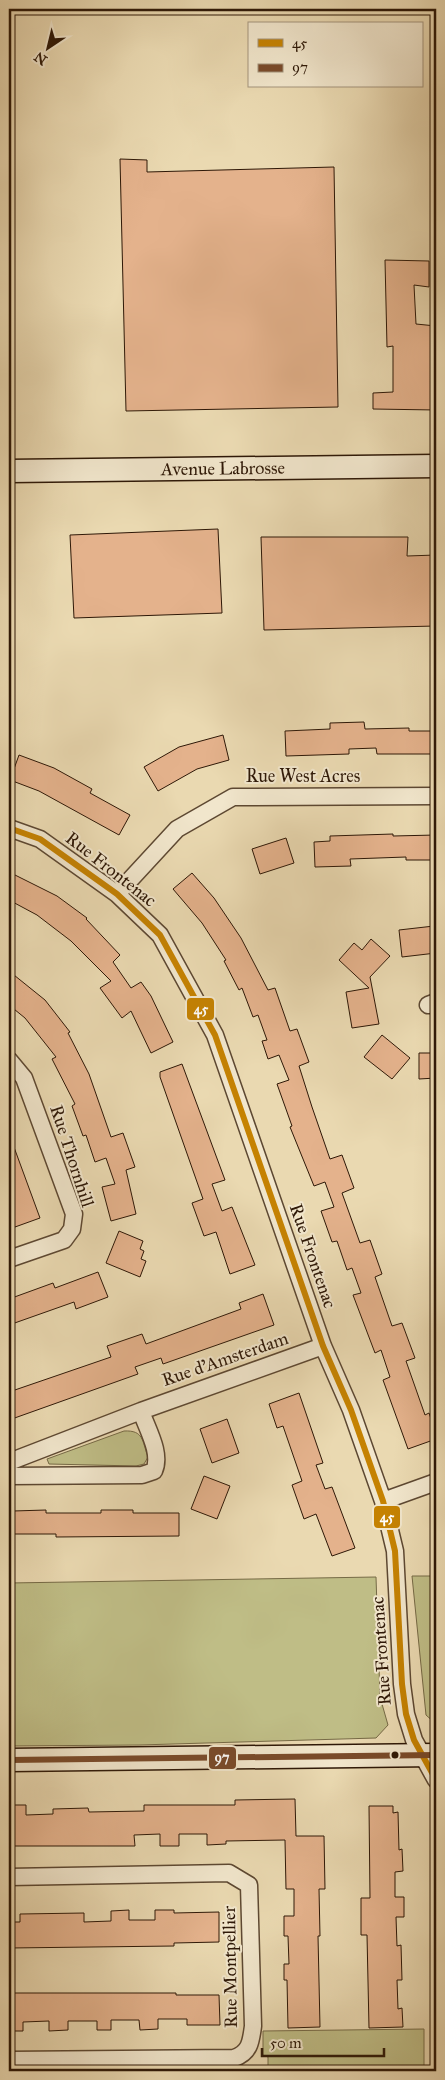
<svg xmlns="http://www.w3.org/2000/svg" width="445" height="2080" viewBox="0 0 445 2080" font-family="'IM FELL Great Primer',serif">
	<rect width="100%" height="100%" fill="#ead9b1"/>
	<filter id="stains"><feTurbulence type="fractalNoise" baseFrequency=".004" numOctaves="4"/><feColorMatrix values="0 0 0 0 .2 0 0 0 0 .09 0 0 0 0 .02 0 0 0 .5 -.17"/></filter>
	<radialGradient id="worn" r=".72"><stop offset=".6" stop-color="#630" stop-opacity="0"/><stop offset="1" stop-color="#630" stop-opacity=".3"/></radialGradient>
	<path fill="#bfbd86" stroke="#766a46" d="M124 1431C144 1430 142 1441 148 1457L144 1464 136 1466 49 1464 47 1459Z
		M412 1576H436V1724L426 1715Z
		M376 1577 380 1697 388 1725 376 1738 139 1745 9 1746V1583Z
		M424 2029V2071H268V2057L263 2055V2031Z"/>
	<path fill="#e4b28c" stroke="#2e1807" d="M120 159 147 160V172L334 167 338 407 126 411Z
		M385 260 429 261V287L414 285 416 324 436 326V410L373 409V393L393 392V346L387 347Z
		M218 529 222 613 74 618 70 535Z
		M261 537H408L407 556 436 555V626L264 630Z
		M364 722 365 729 409 728V731H436V754H377L376 748 349 749V754L286 756 285 731 330 729V723Z
		M223 735 229 760 197 769 158 791 144 767 179 747Z
		M19 755 54 768 92 789 90 793 130 815 119 835 39 791 10 780Z
		M393 834V836L436 835V860H406V857L350 859 351 866 315 867 314 842 330 841V836Z
		M286 838 294 863 260 874 252 849Z
		M192 873 214 898 241 938 268 990 275 988 290 1031 297 1029 309 1062 299 1066 312 1107 330 1159 342 1155 354 1188 342 1193 360 1243 370 1240 382 1274 375 1277 392 1326 402 1323 415 1358 406 1361 425 1415 429 1413 436 1433V1439L408 1449 383 1380 390 1377 381 1350 375 1353 353 1295 361 1293 352 1268 347 1270 337 1241 332 1242 321 1211 334 1207 325 1182 314 1186 290 1127 292 1126 277 1084 289 1080 279 1055 268 1059 262 1041 267 1040 258 1015 253 1017 242 988 239 990 224 961 226 960 202 923 173 889Z
		M13 874 57 896 87 918 86 919 120 955 113 962 131 988 141 982 151 996 173 1042 151 1053 131 1011 122 1018 100 988 111 981 71 941 37 915 9 900V882Z
		M434 926 436 953 402 957 399 930Z
		M371 939 390 956 370 977 379 1024 352 1028 346 992 369 988 339 960 354 943 362 950Z
		M9 971 45 1000 70 1032 68 1033 89 1074 111 1137 123 1133 135 1167 126 1170 136 1214 111 1221 102 1187 115 1184 106 1158 95 1162 86 1135 83 1136 72 1106 75 1104 52 1059 56 1057 25 1018 9 1005Z
		M382 1035 410 1058 392 1079 364 1057Z
		M419 1053H436V1078L419 1079Z
		M182 1064 225 1180 212 1184 222 1211 232 1207 255 1265 230 1274 216 1232 204 1236 192 1203 203 1199 160 1077V1072Z
		M9 1139H11L40 1218 15 1227 9 1210Z
		M119 1231 143 1241 140 1249 144 1251 141 1259 146 1261 140 1277 106 1263Z
		M98 1272 108 1297 76 1309 74 1302 9 1325V1299L53 1283 55 1288Z
		M263 1294 274 1325 163 1364 161 1358 135 1367 138 1374 9 1420V1392L111 1357 107 1346 142 1334 146 1344 241 1309 239 1303Z
		M299 1393 323 1463 316 1465 325 1489 332 1487 355 1548 332 1556 316 1514 304 1519 292 1485 302 1481 283 1426 277 1428 269 1404Z
		M227 1419 239 1453 212 1463 200 1429Z
		M204 1476 230 1486 217 1519 191 1509Z
		M46 1510V1513H101V1510H133V1513H179V1536L56 1537V1534H14L13 1511Z
		M295 1799 296 1836H324L325 1889H319L320 1936H318L320 2027 288 2028 287 1980H284V1964H289L288 1936H284V1916H294V1889H286L285 1840 226 1841V1844L207 1845V1834H179V1846H160V1834L134 1835 135 1846H9V1805H26V1815L53 1814V1809L88 1808 89 1812 144 1811V1805H235V1800Z
		M369 1806H393V1813L398 1812 399 1850 402 1849 403 1871 395 1872V1897H404V1917H396L397 1946 401 1945 402 1980H397L398 2009 402 2008 403 2027 369 2028 367 1935H361V1898H370Z
		M129 1910V1920H155V1910H174V1913L219 1912V1942L174 1943V1946L9 1948V1922H20V1914L84 1913V1922L111 1921V1911Z
		M9 1993H176V1995H219L220 2025H187V2019H158V2029L140 2030 139 2020H111V2030H97V2021H68V2030L49 2031V2021L23 2022V2031H9Z"/>
	<g fill="none" stroke-linecap="round" stroke-linejoin="round">
		<defs>
			<path id="street" d="M9 828 40 839 117 894 160 935 215 1035 323 1346 351 1410 383 1501 395 1551 402 1684 406 1714 414 1740 436 1780
				M117 894 177 829 233 797 436 796
				M428 1005 436 1002
				M9 1060 24 1078 74 1214 72 1229 64 1240 9 1259
				M9 1462 141 1411 323 1346
				M9 1476 142 1475 154 1471C162 1453 147 1429 141 1411
				M383 1501 436 1482
				M9 1877 229 1873 249 1885 253 2026C251 2041 250 2053 234 2058L9 2060"/>
			<g id="secondary">
				<path id="s1" d="M9 471 436 466"/>
				<path d="M9 1760 436 1755"/>
			</g>
		</defs>
		<use href="#street" stroke="#5d4832" stroke-width="19"/>
		<use href="#secondary" stroke="#2e1807" stroke-width="25"/>
		<use href="#street" stroke="#f1e6cc" stroke-width="16"/>
		<use href="#secondary" stroke="#f1e6cc" stroke-width="22"/>
		<defs>
			<path id="bus-1" d="M9 828 40 839 117 894 160 935 215 1035 323 1346 351 1410 383 1501 395 1551 402 1684 406 1714 414 1740 436 1780"/>
			<path id="bus-2" d="M9 1760 436 1755"/>
		</defs>
		<use href="#bus-1" stroke="#f1e6cc" stroke-width="10"/>
		<use href="#bus-2" stroke="#f1e6cc" stroke-width="10"/>
		<use href="#bus-1" stroke="#c58202" stroke-width="6"/>
		<use href="#bus-2" stroke="#7a4b2a" stroke-width="6"/>
	</g>
	<circle fill="#2e1807" stroke="#f1e6cc" stroke-width="2" cx="395" cy="1755" r="4.5"/>
	<g text-anchor="middle" stroke-width="4" stroke-linejoin="round" paint-order="stroke">
		<g font-size="18" fill="#2e1807" stroke="#f1e6cc">
			<text dy="6" stroke="none"><textPath href="#s1" startOffset="214">Avenue Labrosse</textPath></text>
			<text x="303" y="782">Rue West Acres</text>
			<text transform="translate(111 869) rotate(38)" y="6">Rue Frontenac</text>
			<text transform="translate(72 1156) rotate(72)" y="6">Rue Thornhill</text>
			<text transform="translate(313 1256) rotate(71)" y="6">Rue Frontenac</text>
			<text transform="translate(225 1359) rotate(-19)" y="6">Rue d'Amsterdam</text>
			<text transform="translate(381 1651) rotate(-94)" y="6">Rue Frontenac</text>
			<text transform="translate(230 1967) rotate(-91)" y="6">Rue Montpellier</text>
		</g>
	</g>
	<g stroke="#f1e6cc" stroke-width="2">
		<rect x="186" y="997" width="29" height="24" rx="5" fill="#c58202"/>
		<rect x="373" y="1505" width="28" height="24" rx="5" fill="#c58202"/>
		<rect x="208" y="1746" width="29" height="24" rx="5" fill="#7a4b2a"/>
	</g>
	<g font-size="14" text-anchor="middle" font-weight="bold" fill="#fff">
		<text x="201" y="1014">45</text>
		<text x="387" y="1522">45</text>
		<text x="222" y="1762">97</text>
	</g>
	<rect width="445" height="2080" fill="none" stroke="#ead9b1" stroke-width="30"/>
	<rect x="10" y="10" width="425" height="2060" fill="none" stroke="#2e1807" stroke-width="2.5"/>
	<rect x="15" y="15" width="415" height="2050" fill="none" stroke="#2e1807"/>
	<rect x="248" y="22" width="175" height="65" fill="#f1e6cc" stroke="#a3947d"/>
	<rect x="258" y="39" width="25" height="8" fill="#c58202" stroke="#a3947d"/>
	<text x="292" y="48" font-size="15" fill="#2e1807">45</text>
	<rect x="258" y="64" width="25" height="8" fill="#7a4b2a" stroke="#a3947d"/>
	<text x="292" y="72" font-size="15" fill="#2e1807">97</text>
	<g transform="translate(48 48) rotate(215)" stroke="#f1e6cc" stroke-width="4" paint-order="stroke">
	<path d="M0-4L9 19L0 12L-9 19Z" fill="#2e1807"/>
	<text y="-8" font-size="14" font-weight="bold" text-anchor="middle" fill="#2e1807">N</text>
	</g>
	<path d="M262 2048v8h122v-8" fill="none" stroke="#2e1807" stroke-width="2.5"/>
	<text x="270" y="2048" font-size="15" fill="#2e1807" stroke="#f1e6cc" stroke-width="4" paint-order="stroke">50 m</text>
	<rect width="100%" height="100%" filter="url(#stains)"/>
	<rect width="100%" height="100%" fill="url(#worn)"/>
</svg>
